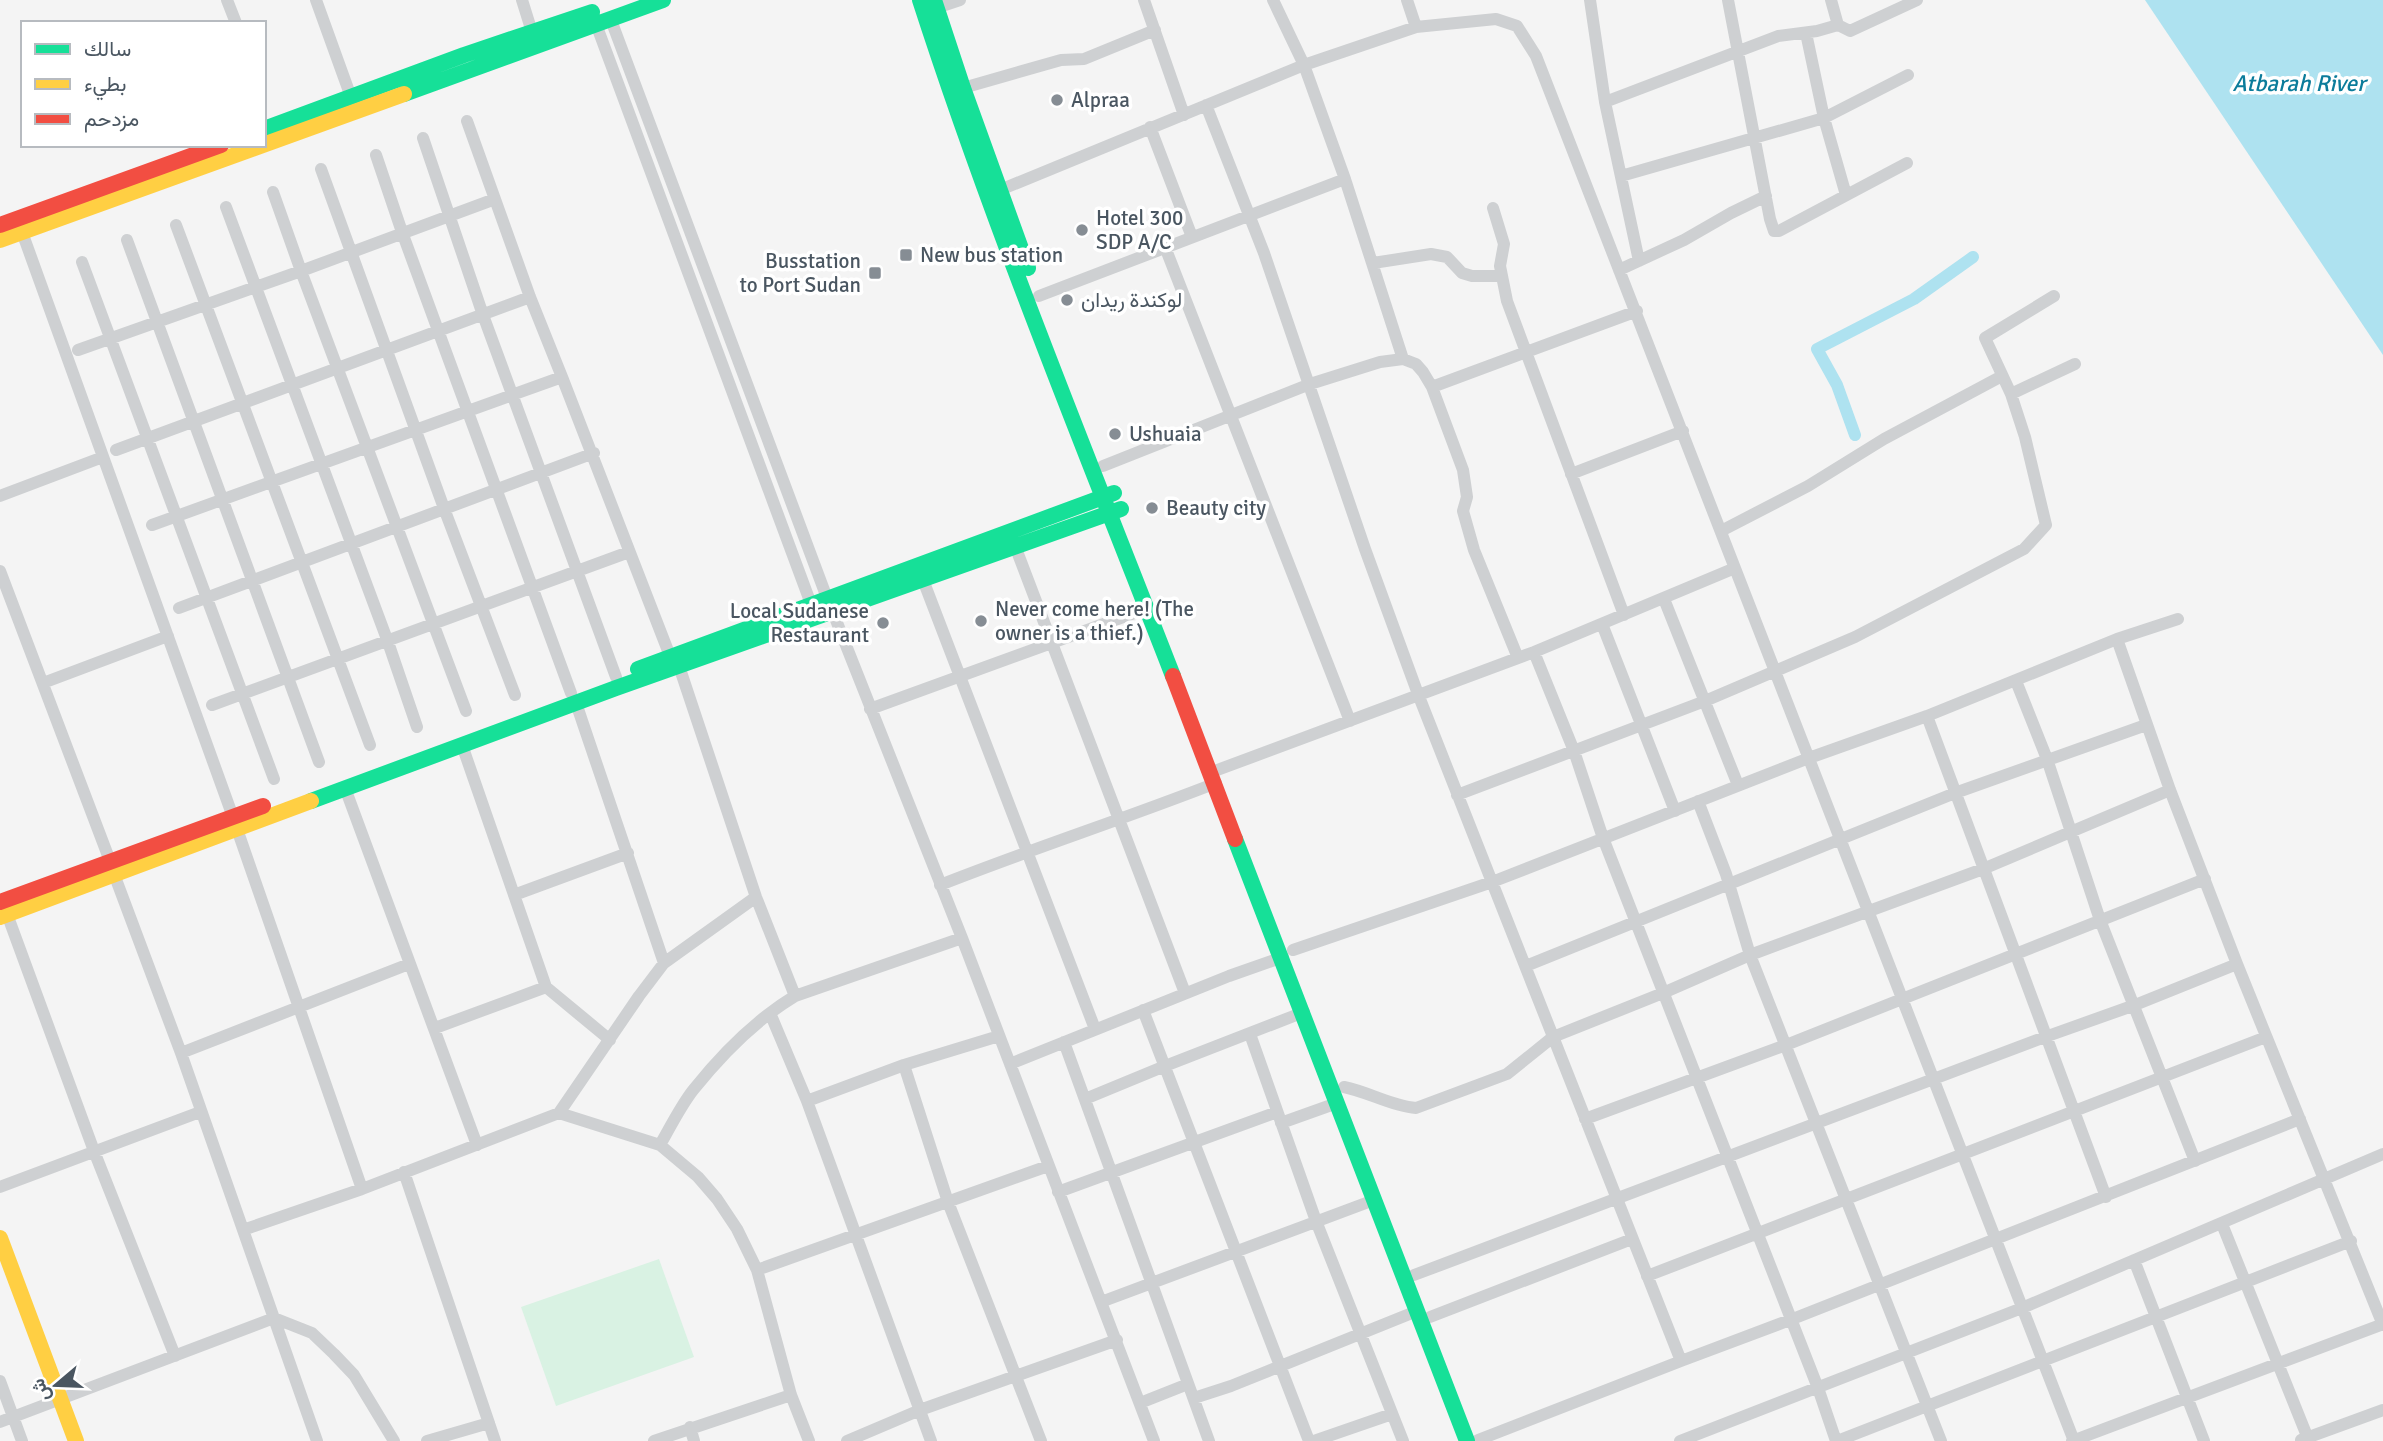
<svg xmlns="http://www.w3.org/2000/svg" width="2383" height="1441" viewBox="0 0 2383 1441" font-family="Signika,Vazirmatn,sans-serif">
	<rect width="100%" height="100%" fill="#f4f4f4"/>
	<path fill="#d9f2e3" d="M659 1259 694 1357 556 1406 521 1307Z"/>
	<path fill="#aee2f0" d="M2145 0H2383V355Z"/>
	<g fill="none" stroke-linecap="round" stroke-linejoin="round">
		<path stroke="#aee2f0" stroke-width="12" d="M1855 435 1837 385 1817 349 1914 299 1973 257"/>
		<path stroke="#ced0d2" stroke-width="12" d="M227 0 236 23
			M316 0 351 97
			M522 0 532 32
			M1144 0 1184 115
			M1273 0 1304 65 1416 27 1496 19 1517 26 1536 56 2074 1441
			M1407 0 1416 27
			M1590 0 1605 102 1639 261
			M1728 0 1770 219 1774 231H1779L1907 163
			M1831 0 1838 25 1850 31 1917 0
			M936 8 960 0
			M611 20 827 598
			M596 24 811 604
			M1806 33 1824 118 1846 195
			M963 88 1061 60 1084 59 1155 30
			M1605 102 1778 36 1817 31 1838 25
			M1206 105 1264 253 1365 549 1418 694 1492 882 1293 950
			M467 121 530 297 562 377
			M1150 127 1192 237
			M423 138 483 315 616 677
			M376 155 402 232 571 693
			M321 169 445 511 515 695
			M1621 176 1824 118 1908 75
			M1000 190 1304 65 1345 179 1403 359
			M273 192 301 271 466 711
			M226 207 388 642 417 727
			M1493 208 1504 244 1500 266 1507 301 1624 615
			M176 225 370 745
			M22 232 233 817
			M127 240 319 762
			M1165 247 1350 721
			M82 262 274 779
			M1373 263 1431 254 1447 257 1462 273 1472 276H1500
			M1619 270 1684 240 1731 213 1766 196
			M1039 296 1345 179
			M78 350 301 271 495 199
			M1432 387 1637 311
			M2011 394 2075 364
			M116 450 530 297
			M1103 466 1310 384 1380 362 1403 359 1416 364 1423 372 1432 387 1463 470 1467 497 1463 511 1474 550 1518 658
			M1571 474 1683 431
			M0 496 103 457
			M152 525 562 377 670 656
			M1721 531 1808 486 1884 439 2002 376
			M1015 546 1185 993
			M0 571 110 861
			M920 572 1095 1029
			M1664 599 1738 785
			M179 608 594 453
			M832 610 962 938 1154 1441
			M1602 624 1675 811
			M2117 639 2170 790 2237 964 2383 1325
			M1534 652 1574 751 1603 838 1818 1388 1836 1441
			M679 666 756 897 795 996
			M2016 681 2047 759 2100 920 2195 1161
			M43 683 168 636
			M576 703 664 963
			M212 705 629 552
			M870 709 1148 608
			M1927 716 2106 1197
			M462 745 546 987 610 1040
			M1212 772 1534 652 1735 568
			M345 788 477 1145
			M1457 795 1705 701 1855 637 2024 549 2046 525 2025 437 2011 394 1985 338 2054 296
			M1698 801 1726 874 1750 955 1941 1441
			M237 829 362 1189
			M114 874 181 1053 317 1441
			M940 885C1031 849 1124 819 1216 783
			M514 895 628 853
			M7 914 94 1151 175 1356
			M1526 966 1955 793 2146 725
			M1143 1010 1309 1441
			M770 1013 807 1101 931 1441
			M435 1028 546 987
			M1250 1034 1316 1221 1403 1441
			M1064 1042 1209 1441
			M181 1053 409 964
			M1010 1064 1229 976 1283 957
			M904 1065 948 1202 1041 1441
			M1344 1087C1369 1092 1391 1106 1416 1108L1507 1074 1553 1037 1663 993 1750 955 1983 869 2170 790
			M1085 1099 1165 1066 1304 1012
			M807 1101 904 1065 999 1036
			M559 1113 639 996 664 963 756 897
			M1585 1119 1786 1045 2205 879
			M1281 1123 1337 1103
			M660 1145C671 1126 681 1105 694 1089 722 1054 757 1019 795 996L962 938
			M404 1172 495 1441
			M0 1187 200 1112
			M1058 1192 1277 1112
			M2222 1224 2309 1441
			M243 1230 362 1189 559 1113 660 1145 698 1177 717 1199 737 1229 757 1270 791 1395 809 1441
			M2134 1260 2204 1441
			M757 1270 1048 1166
			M1414 1275 2045 1037 2135 1005 2237 964
			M1647 1276 2266 1037
			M1101 1302 1374 1200
			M1430 1317 1632 1239
			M1681 1361 1790 1320 2300 1119
			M0 1381 22 1441
			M1194 1398 1231 1386 1417 1311
			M1140 1403 1188 1384
			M0 1422 274 1318 312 1333 334 1354 354 1375 394 1441
			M690 1427 694 1441
			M1478 1440 1681 1361 1492 882 1809 758 1927 716 2117 639 2178 619
			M2301 1440 2383 1410
			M427 1441 489 1423
			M654 1441 791 1395
			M847 1441 920 1410 1117 1340
			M1314 1441 1392 1414
			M1680 1441 2022 1308 2383 1154
			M1837 1441 2351 1241
			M2072 1441 2383 1324"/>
		<path stroke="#16e098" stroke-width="16" d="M920 0C994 229 1086 452 1173 676
			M934 0 963 88 1028 268
			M404 94 663 0
			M264 129 464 55 592 12
			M638 669 1114 493
			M311 801 616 688 1121 509
			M1235 839 1467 1441"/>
		<path stroke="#ffcf43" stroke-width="16" d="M0 240 404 94
			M0 917 311 801
			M0 1238 76 1441"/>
		<path stroke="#f24e42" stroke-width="16" d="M0 225 221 145
			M1173 676 1235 839
			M0 902 263 806"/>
	</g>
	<g fill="#868d94" stroke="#fff" stroke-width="2.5">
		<circle cx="1057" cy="100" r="7"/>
		<circle cx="1082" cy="230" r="7"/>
		<rect x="899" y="248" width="14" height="14" rx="3.5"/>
		<rect x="868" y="266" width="14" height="14" rx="3.5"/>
		<circle cx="1067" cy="300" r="7"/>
		<circle cx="1115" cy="434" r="7"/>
		<circle cx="1152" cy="508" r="7"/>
		<circle cx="981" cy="621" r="7"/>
		<circle cx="883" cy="623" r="7"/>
	</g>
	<g text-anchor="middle" stroke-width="7" stroke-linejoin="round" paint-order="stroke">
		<g font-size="21" fill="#4a5661" stroke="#fff" text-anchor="start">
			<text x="1071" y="107">Alpraa</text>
			<text x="1096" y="225">Hotel 300<tspan x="1096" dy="24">SDP A/C</tspan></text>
			<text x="920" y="262">New bus station</text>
			<text x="861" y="268" text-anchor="end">Busstation<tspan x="861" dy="24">to Port Sudan</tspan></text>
			<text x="1081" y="307">لوكندة ريدان</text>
			<text x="1129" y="441">Ushuaia</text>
			<text x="1166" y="515">Beauty city</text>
			<text x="995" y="616">Never come here! (The<tspan x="995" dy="24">owner is a thief.)</tspan></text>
			<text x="869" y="618" text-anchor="end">Local Sudanese<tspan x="869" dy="24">Restaurant</tspan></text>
		</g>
		<g font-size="23" font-style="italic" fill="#0c7c9b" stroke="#fff">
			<text x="2299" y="91">Atbarah River</text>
		</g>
	</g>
	<rect x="21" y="21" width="245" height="126" fill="#ffffff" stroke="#b7bbc0" stroke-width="2"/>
	<rect x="35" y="44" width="35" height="10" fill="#16e098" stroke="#b7bbc0" stroke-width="2"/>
	<text x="84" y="56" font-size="21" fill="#4a5661">سالك</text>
	<rect x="35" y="79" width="35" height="10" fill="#ffcf43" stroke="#b7bbc0" stroke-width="2"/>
	<text x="84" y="91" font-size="21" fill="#4a5661">بطيء</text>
	<rect x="35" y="114" width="35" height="10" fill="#f24e42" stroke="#b7bbc0" stroke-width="2"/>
	<text x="84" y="126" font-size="21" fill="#4a5661">مزدحم</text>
	<g transform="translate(56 1385) rotate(251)" stroke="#ffffff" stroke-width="5" paint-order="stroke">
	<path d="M0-5L12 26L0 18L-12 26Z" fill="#4a5661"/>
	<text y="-10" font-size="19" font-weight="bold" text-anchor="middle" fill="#4a5661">ش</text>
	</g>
</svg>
